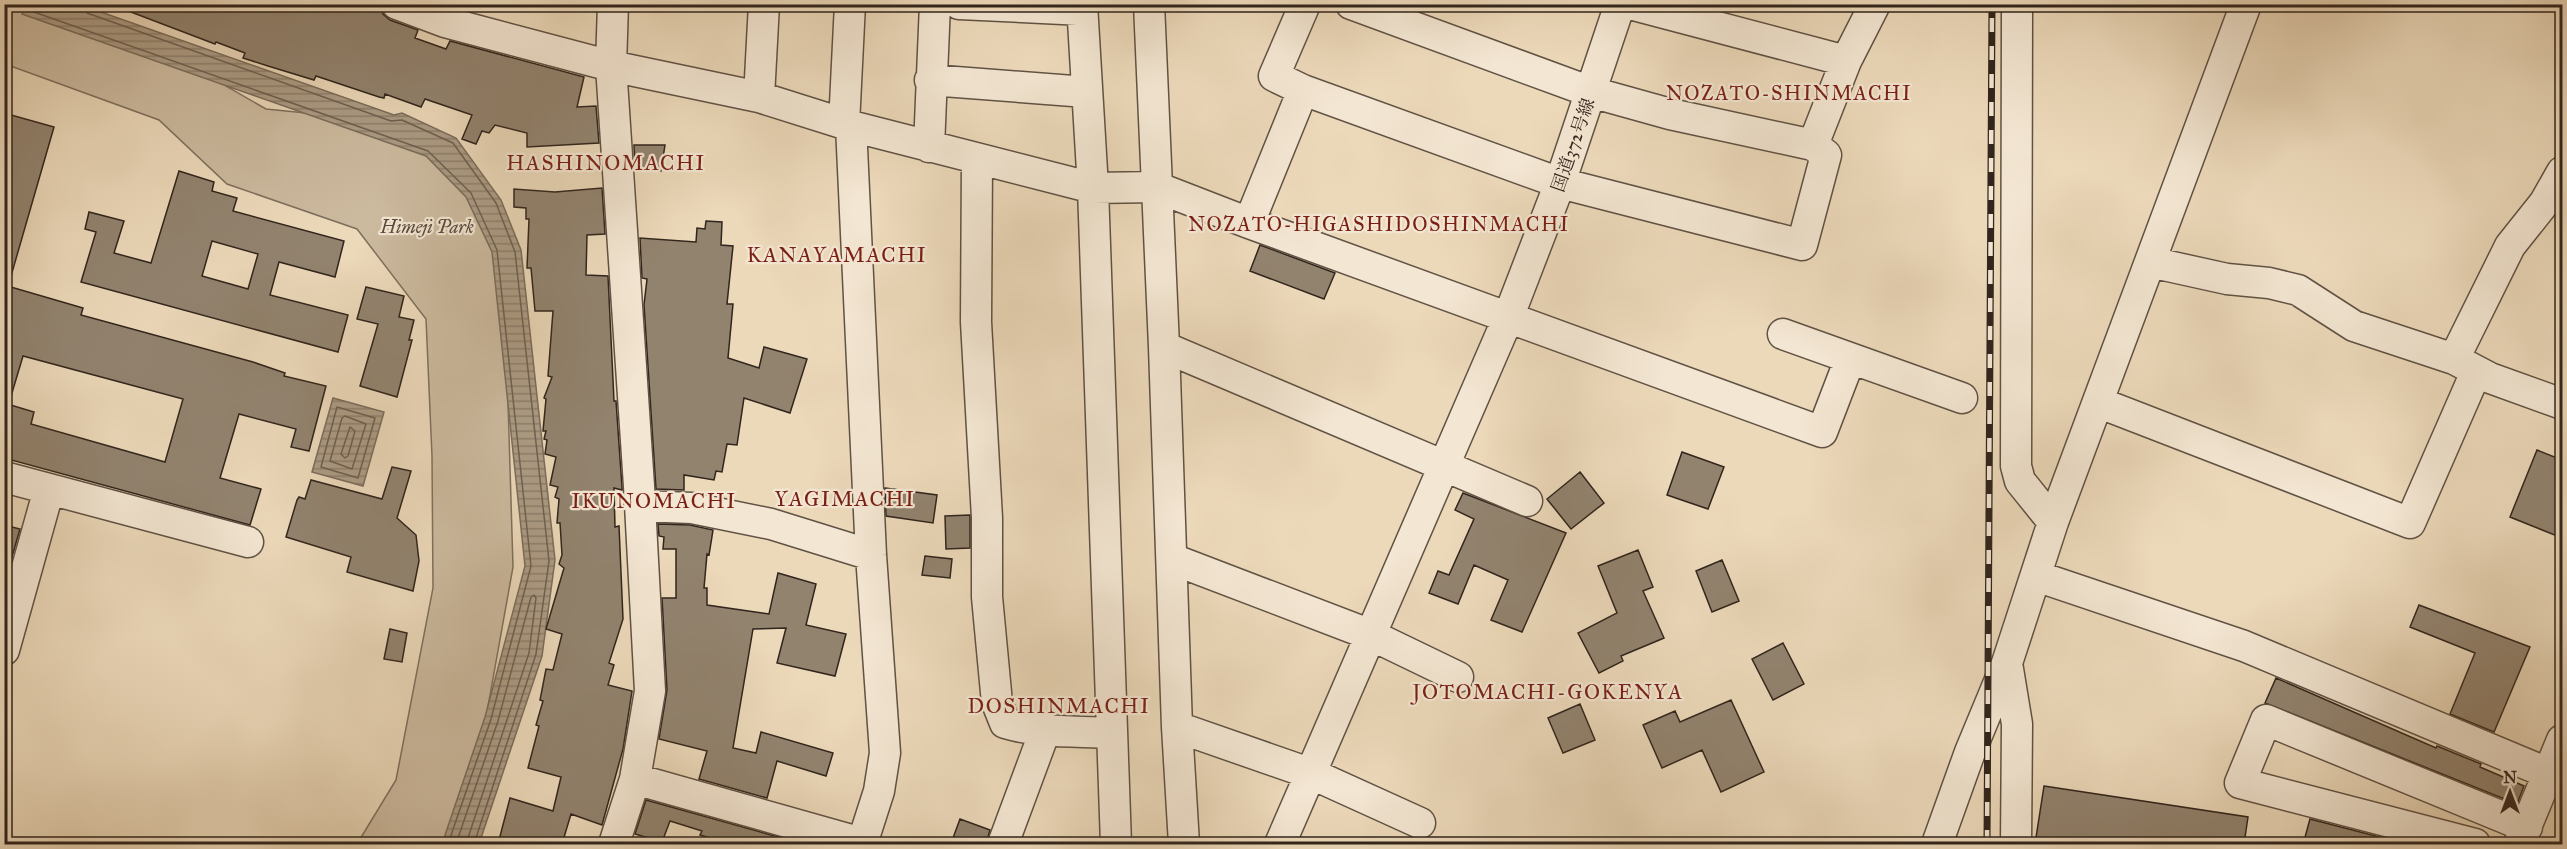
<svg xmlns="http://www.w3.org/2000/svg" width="2567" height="849" viewBox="0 0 2567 849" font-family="'IM FELL Great Primer','Noto Serif JP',serif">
	<defs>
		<pattern id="water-rules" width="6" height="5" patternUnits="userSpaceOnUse" patternTransform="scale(1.5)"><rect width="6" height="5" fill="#ac9c85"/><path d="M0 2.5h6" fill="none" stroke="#8d7f6c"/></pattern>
	</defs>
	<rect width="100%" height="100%" fill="#ecd9ba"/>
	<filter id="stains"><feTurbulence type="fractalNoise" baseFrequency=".00333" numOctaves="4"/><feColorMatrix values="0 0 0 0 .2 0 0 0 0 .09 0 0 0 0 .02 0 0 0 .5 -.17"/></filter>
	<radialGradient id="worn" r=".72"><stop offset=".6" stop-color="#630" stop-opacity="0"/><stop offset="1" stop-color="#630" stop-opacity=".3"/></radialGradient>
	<path fill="#ccba9f" stroke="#7e705e" stroke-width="1.5" d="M13 5H50L179 59 266 109 376 120 474 190 504 269 513 567 471 801 454 844H357L396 780 433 588 432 456 426 319 357 229 227 184 159 120 5 64V20Z"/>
	<path fill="url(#water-rules)" stroke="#7b6c5b" stroke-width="1.5" d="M27 5H81L394 115 402 113 456 138 501 200 521 250 555 560 542 656 479 844H442L485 717 525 566 492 252 466 197 426 156 22 14Z
		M333 398 384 412 363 486 312 472Z"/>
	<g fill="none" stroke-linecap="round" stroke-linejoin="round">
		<path stroke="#6e6051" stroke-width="1.5" d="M32 4 34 12 428 151 471 193 497 250 531 566 491 719 448 844
			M83 4 87 13 391 121 402 120 453 143 496 203 515 252 549 561 536 654 474 844
			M337 407 375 418 358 478 321 467Z
			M345 416 366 424 352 469 330 461 342 418Z
			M350 427 355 431 348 456 345 458 341 454Z
			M456 844 498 721 531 597 534 595 536 598 529 653 466 844"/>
	</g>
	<path fill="#92836f" stroke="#31251d" stroke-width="1.5" fill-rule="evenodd" d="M110 4H380L383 14 390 20 418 30 415 38 446 49 450 41 584 77 577 107 596 106 599 143 527 147V133L495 125 489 133 482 131 476 144 462 139 472 115 425 99 421 107 385 94 384 98 379 97 316 76 314 80 268 66 243 58 245 53 216 42 215 44Z
		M4 113 54 127 9 283 4 282Z
		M634 145H665L661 171 635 168Z
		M179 171 214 182 212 191 237 198 233 211 344 241 335 277 279 262 270 295 348 315 338 352 81 282 96 232 85 229 89 212 124 221 114 253 151 263ZM212 241 258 254 248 289 202 276Z
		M602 188 605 234 587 235 586 275 608 276 614 401H616L622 487V490L614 488 615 527 619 526 623 619 609 663 614 665 608 685 632 691 623 749 602 825 571 814 562 844H498L510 798 553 811 561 777 528 768 539 726 536 725 543 701 540 700 546 669 553 670 562 634 546 629 564 568 559 564 562 555 560 523H557L559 499 555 497 558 487 550 485 556 457 545 454 547 440 544 439 546 431H543L546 399 544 398 552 377 548 376 553 311H535L531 268H527L529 219H526V208L514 207V189L555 192Z
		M706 221 722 222 721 245 733 246 727 304H733L728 358 759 368 764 347 807 359 790 413 744 398 737 445 727 444 722 472 716 471 714 480 684 475V490L656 489 644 305 647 279 642 278 640 238 696 242 697 228 705 229Z
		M1260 245 1335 273 1324 299 1250 271Z
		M4 285 83 308 81 315 253 362 285 373 284 376 326 386 309 451 291 447 296 429 239 414 220 478 261 489 250 525 4 458V403L34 412 31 424 165 462 183 399 23 356 9 403H4Z
		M366 287 404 296 399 317 414 320 409 340H412L397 397 360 386 378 324 357 319Z
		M2537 450 2562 460V538L2510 517Z
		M1682 452 1724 467 1708 509 1667 495Z
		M392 467 411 471 397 518 416 535 419 561 413 591 347 572 351 557 286 537 297 500 299 497 305 499 311 480 382 499Z
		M1580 472 1604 503 1571 529 1547 499Z
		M885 488 937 495 933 523 886 516Z
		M1463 493 1566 533 1522 632 1491 620 1508 580 1474 565 1458 604 1429 593 1438 571 1449 575 1474 519 1455 510Z
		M970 515V548L946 549 945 516Z
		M658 524 690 525 713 530 709 555 707 554 704 588H707V605L769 614 778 573 816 584 806 625 846 634 835 676 777 663 786 628 753 629 733 748 756 753 761 732 833 753 826 776 777 761 767 798 699 779 707 751 659 739 667 690 662 598H676V549H663L664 537 659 536Z
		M4 525 20 529 4 584Z
		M1638 550 1653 587 1643 591 1664 638 1621 656 1623 661 1599 673 1578 633 1617 613 1598 566Z
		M925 556 952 559 950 578 922 575Z
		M1722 560 1739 601 1712 612 1696 571Z
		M2419 605 2530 647 2494 732 2450 714 2475 653 2410 627Z
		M390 629 407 633 402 662 384 659Z
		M1783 643 1804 684 1773 700 1752 659Z
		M2276 678 2436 748 2437 746 2481 764 2480 767 2524 786 2517 804 2265 703Z
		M1731 700 1764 772 1721 792 1702 750 1662 768 1643 725 1675 711 1680 722Z
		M1580 704 1595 740 1563 753 1548 718Z
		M2044 786 2248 817 2244 844H2035Z
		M646 800 803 844H731L700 835 702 831 670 821 662 842 635 834Z
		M960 819 990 830 986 844H971L953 838Z
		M2310 819 2395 841V844H2317L2304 841Z"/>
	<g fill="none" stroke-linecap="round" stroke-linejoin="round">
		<defs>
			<path id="minor" d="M397 4 445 22 611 66 759 97 851 126 1093 188 1156 187 1249 223 1822 432 1850 359
				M613 4 611 66 639 486 650 691 635 779 614 844
				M959 4 1083 10
				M1082 4 1093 188 1116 844
				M1149 4 1164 347 1177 727 1184 844
				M1305 4 1274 76 1303 90 1560 183 1802 245 1826 155 1813 145 1846 61 1875 4
				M1351 4 1591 92 1670 114 1813 145
				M1630 4 1846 61
				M2017 4 2016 466 2020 481 2053 522
				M930 80 1086 92
				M759 97 764 4
				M844 124 850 4
				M851 126 871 555 885 753 879 791 862 844
				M929 147 935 4
				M977 159 976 322 987 518V597L997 703 1005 723C1038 733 1075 731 1110 733
				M1249 223 1303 90
				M2150 262 2227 279 2269 283 2298 290 2354 326 2454 359 2490 378 2562 404
				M1783 334 1962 398
				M1164 347 1527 501
				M2454 359 2510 246 2545 202 2562 172
				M2100 403 2410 523 2476 372
				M4 477 248 542
				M641 506 692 508 771 524 871 555
				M1172 559 1371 635 1458 677
				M2036 576 2244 646 2550 774
				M4 650 49 489
				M2007 663 2017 724 2016 844
				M1177 727 1312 774 1420 823
				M635 779 865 844
				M1003 844 1046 728
				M1280 844 1508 318 1560 183 1620 4
				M1937 844 1970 752 2007 663 2053 522 2246 4
				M2475 844 2240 783 2266 720 2527 827
				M2519 844 2562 740"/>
		</defs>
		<use href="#minor" stroke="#605244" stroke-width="33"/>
		<use href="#minor" stroke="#f3e6d2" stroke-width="30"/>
		<defs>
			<path id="rail" d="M1987 844 1992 4"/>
		</defs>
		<use href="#rail" stroke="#31251d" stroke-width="7"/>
		<use href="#rail" stroke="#f3e6d2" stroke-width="4.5" stroke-dasharray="14" stroke-linecap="butt"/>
	</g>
	<g text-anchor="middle" stroke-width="4.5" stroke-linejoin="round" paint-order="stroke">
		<g font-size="18" fill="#31251d" stroke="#f3e6d2">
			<text transform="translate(1573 145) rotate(-71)" y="6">国道372号線</text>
		</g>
		<g font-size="18" font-style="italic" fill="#584a3e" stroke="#f3e6d2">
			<text x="427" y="233">Himeji Park</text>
		</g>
		<g font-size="20" letter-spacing="1.5" fill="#7a1f14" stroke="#f3e6d2">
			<text x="1789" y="100">NOZATO-SHINMACHI</text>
			<text x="1379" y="231">NOZATO-HIGASHIDOSHINMACHI</text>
		</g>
		<g font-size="21" letter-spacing="1.5" fill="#7a1f14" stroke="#f3e6d2">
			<text x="606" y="170">HASHINOMACHI</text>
			<text x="837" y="262">KANAYAMACHI</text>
			<text x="845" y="506">YAGIMACHI</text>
			<text x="654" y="508">IKUNOMACHI</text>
			<text x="1548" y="699">JOTOMACHI-GOKENYA</text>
			<text x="1059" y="713">DOSHINMACHI</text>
		</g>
	</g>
	<rect width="2567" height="849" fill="none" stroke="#ecd9ba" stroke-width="24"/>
	<rect x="6" y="6" width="2555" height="837" fill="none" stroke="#31251d" stroke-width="3"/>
	<rect x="12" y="12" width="2543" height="825" fill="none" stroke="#31251d" stroke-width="1.5"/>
	<g transform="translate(2510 792)" stroke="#f3e6d2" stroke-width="4.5" paint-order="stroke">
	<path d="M0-4.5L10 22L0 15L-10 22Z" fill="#31251d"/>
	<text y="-9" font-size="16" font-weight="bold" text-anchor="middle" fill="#31251d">N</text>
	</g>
	<rect width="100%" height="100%" filter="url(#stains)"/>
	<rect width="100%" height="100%" fill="url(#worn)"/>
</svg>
